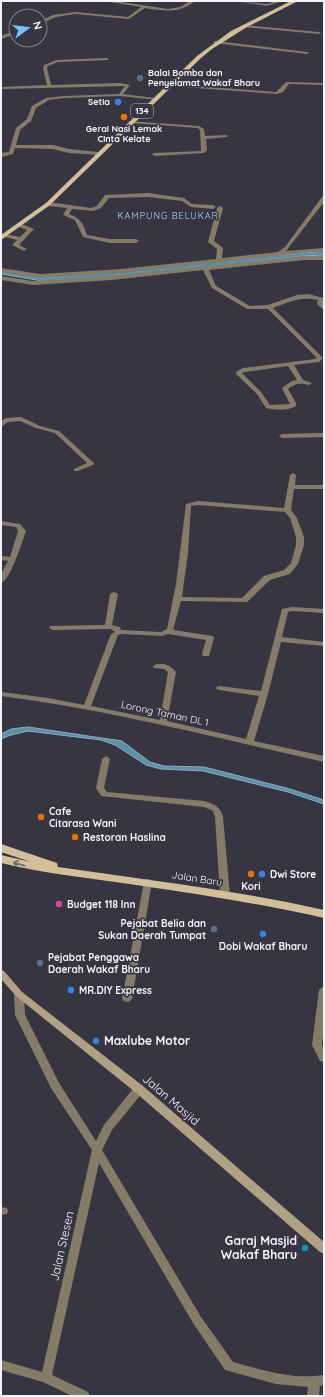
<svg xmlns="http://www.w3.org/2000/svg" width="325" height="1397" viewBox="0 0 325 1397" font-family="Quicksand,sans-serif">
	<rect width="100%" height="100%" fill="#373542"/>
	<path fill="#5c90a6" stroke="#8aaec0" d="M324 251V255L304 256 125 276 42 281 1 274V271L42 278Z
		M28 727 122 741 150 762 164 766 204 767 290 789 324 800V804L288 792 203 771 161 769 146 765 115 745 101 740 28 731 11 735 1 739V734L11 729Z"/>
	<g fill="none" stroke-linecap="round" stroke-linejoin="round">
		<path fill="#847b69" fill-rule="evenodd" d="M104 1H115L168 9 180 7 190 1H195C179 14 164 11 145 8L129 19 75 14 56 17 40 24V21L53 15 75 12 128 17 141 7Z
			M234 1 267 4 276 1H282L267 6Z
			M244 25 319 32 321 33 319 34 242 27V25Z
			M14 31H16V34L1 39V36Z
			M216 41 307 52 309 53 307 54 214 43V41Z
			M106 58H108V60L58 62 48 66 47 68 51 85 120 83 130 85 123 94 155 98 157 99V100L120 96 64 98 49 100 36 108 31 121 20 130 16 145H53L69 149 98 152 101 154 100 155 69 153 53 149 15 148 13 154 1 157V153L9 152 16 128 27 119 32 106 46 98 64 96 119 94 125 86 2 89 1 87 47 85 43 68 44 65 57 60Z
			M286 82 324 83V85L289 84 283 92 277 94 170 86 168 85 170 84 276 92Z
			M129 121 199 126 204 129 205 136 226 135 228 136 226 137 206 139 207 150 204 153 155 156 152 154 153 153 201 151 200 130 198 128 131 123 129 122Z
			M148 193 184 198 192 204 213 205 216 207 213 209 191 207 182 201 148 197 109 198 101 208 93 211 72 209 69 214C81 219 83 223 87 235L110 239H136L139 241 136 243H110L83 237 75 220 63 215 67 208 48 206 45 204 48 202 91 208 97 206 105 195Z
			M324 196V202L286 251 324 248V252H312L121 273 40 278 1 272V268L40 274 121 269 216 259 217 249 208 242 217 208 220 206 223 208 214 241 223 248 222 258 278 252 285 247 322 197Z
			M19 223 34 229 19 245 27 249 24 251 12 245 17 240 1 236 4 234 20 237 27 230 17 226V224Z
			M305 256H324V260H305L209 270 216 286 250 306 268 305 297 295 308 294 324 298V310L317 304 318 300C300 296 289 302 273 308L323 358 319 362 294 365 303 380 312 383 309 385C300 383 296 383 288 389L296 403V406C289 411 275 410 266 408L257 394 236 374V372L243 368 315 359 317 358 268 309H247L212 288 203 270 112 280 33 285 1 280V276L33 281 112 276ZM288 366 297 380 292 381 282 388 290 404 270 405 261 392 242 373 245 372Z
			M21 417 40 426 59 431 95 464 78 471H74V469L87 463 55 433 36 428 20 421 8 422 1 427V421L6 418Z
			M324 433V437L282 438 279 436 282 434Z
			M293 473 296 475 295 485H324V489H294L291 510 297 518 304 537V545L298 564 290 574 270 580 247 602 181 601 173 630 213 636 214 638 209 656H203L202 654 206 640 168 634 162 636 122 634 118 635 91 706 160 720 168 672 164 669 154 668 153 666C160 661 171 665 176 672L167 721 246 739 259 696 219 690 215 688 219 686 261 691 282 609 292 607 324 609V613L292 611 288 612 282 637 324 642V646L281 642 268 694 254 741 324 756V762C217 738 110 710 1 696V692L48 698 84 705 111 634 115 632 111 629 53 630 49 628 50 626 105 625 110 594 114 592 118 594 112 625 120 627 121 630 161 632 167 629 176 584 186 504 198 501 284 508 290 475ZM198 505 285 512 290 518 296 537V545L291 563 284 570 264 576 242 598 182 597 188 553 191 506Z
			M1 521 20 524 26 531C22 542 11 579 1 583V574L8 561 1 560V556L10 557 18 531 16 527 1 525Z
			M106 756 110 759 104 788 107 792 204 801C214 804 220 806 223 817L230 895 228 897H222L220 895 215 817 213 811 204 807 101 796 96 788 102 759Z
			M148 879 151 880 152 882 132 999 130 1001 127 1002 124 1001 122 999 144 882 145 880Z
			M324 987V1028L322 1045 324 1049V1062L320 1061 312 1045 319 990 321 988Z
			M19 991 22 992 24 994 25 1015 59 1083 96 1141 104 1125 135 1086 139 1085 143 1086 144 1089 143 1092 112 1130 102 1150 201 1317 233 1362C263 1370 292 1380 324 1375V1385L320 1386 319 1396H307L308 1387 276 1384 225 1370 193 1323 99 1163 52 1375 88 1392 90 1396H72L43 1382 1 1370V1360L42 1372 92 1150 51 1088 15 1015 14 994 16 992Z
			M1 1207 7 1208 8 1211 7 1214 1 1215Z"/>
		<path fill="#b0a184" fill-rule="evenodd" d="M1 970 4 971 22 992 143 1086 324 1242V1254L320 1252 135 1092 16 996 1 979Z"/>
		<path fill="#d1bf99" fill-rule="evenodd" d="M291 1H298L247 27 212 49 201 58 50 205 1 240V235L46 203 197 56 231 31Z
			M1 844 57 863 58 867C147 880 236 890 324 910V918C262 904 199 894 136 885 91 878 45 874 1 863V855L31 862 1 852Z"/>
	</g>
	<defs><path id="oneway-shaft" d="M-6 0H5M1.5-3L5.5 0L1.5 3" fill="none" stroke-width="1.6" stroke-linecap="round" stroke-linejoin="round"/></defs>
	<use stroke="#756c65" href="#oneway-shaft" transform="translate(19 864) rotate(-164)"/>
	<g fill="#5c6f8a" stroke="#373542" stroke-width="1.5">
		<circle cx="140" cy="78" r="4"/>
		<circle cx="214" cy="929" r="4"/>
		<circle cx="40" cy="963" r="4"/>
	</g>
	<g fill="#3f7fe0" stroke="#373542" stroke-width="1.5">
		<circle cx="118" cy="102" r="4"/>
		<circle cx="262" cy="874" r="4"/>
		<circle cx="263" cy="934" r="4"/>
		<circle cx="71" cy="990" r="4"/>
		<circle cx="96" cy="1041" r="4"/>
	</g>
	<g fill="#e8710a" stroke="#373542" stroke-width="1.5">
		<circle cx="124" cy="117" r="4"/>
		<circle cx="41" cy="817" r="4"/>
		<circle cx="75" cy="837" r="4"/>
		<circle cx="251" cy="874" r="4"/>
	</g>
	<circle fill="#d1479c" stroke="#373542" stroke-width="1.5" cx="59" cy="904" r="4"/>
	<circle fill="#0f9aa8" stroke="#373542" stroke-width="1.5" cx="305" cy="1248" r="4"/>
	<g text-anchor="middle" stroke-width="3.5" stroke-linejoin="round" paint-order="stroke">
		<g font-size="9" font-weight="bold" fill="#f5f4fc" stroke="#373542" text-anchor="start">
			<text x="148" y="76">Balai Bomba dan<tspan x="148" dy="10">Penyelamat Wakaf Bharu</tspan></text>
			<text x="110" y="105" text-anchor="end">Setia</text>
			<text x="124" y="132" text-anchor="middle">Gerai Nasi Lemak<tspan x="124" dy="10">Cinta Kelate</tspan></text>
		</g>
		<rect fill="#373542" stroke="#bcbbc4" stroke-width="1" x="131" y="104" width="22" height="14" rx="3"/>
		<g font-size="9" font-weight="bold" fill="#f5f4fc">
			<text x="142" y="114">134</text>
		</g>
		<g font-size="9" letter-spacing="1" fill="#b4d8f9" stroke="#373542">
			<text x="168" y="219">KAMPUNG BELUKAR</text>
		</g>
		<g font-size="10" fill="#f5f4fc" stroke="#373542">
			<text transform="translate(165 713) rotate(12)" y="4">Lorong Taman DL 1</text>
			<text transform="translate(197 878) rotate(9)" y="4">Jalan Baru</text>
		</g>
		<g font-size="10" font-weight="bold" fill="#f5f4fc" stroke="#373542" text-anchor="start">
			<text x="49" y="815">Cafe<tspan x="49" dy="12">Citarasa Wani</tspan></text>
			<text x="83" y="841">Restoran Haslina</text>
			<text x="270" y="878">Dwi Store</text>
			<text x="251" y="890" text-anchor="middle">Kori</text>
			<text x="67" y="908">Budget 118 Inn</text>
			<text x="206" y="927" text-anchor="end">Pejabat Belia dan<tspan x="206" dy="12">Sukan Daerah Tumpat</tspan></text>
			<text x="263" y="950" text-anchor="middle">Dobi Wakaf Bharu</text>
			<text x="48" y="961">Pejabat Penggawa<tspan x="48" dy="12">Daerah Wakaf Bharu</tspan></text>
			<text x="79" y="994">MR.DIY Express</text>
		</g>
		<g font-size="12" font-weight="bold" fill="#f5f4fc" stroke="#373542" text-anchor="start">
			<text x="104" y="1045">Maxlube Motor</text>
			<text x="297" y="1245" text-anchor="end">Garaj Masjid<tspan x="297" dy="14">Wakaf Bharu</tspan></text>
		</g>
		<g font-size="12" fill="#f5f4fc" stroke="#373542">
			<text transform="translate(171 1100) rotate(41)" y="4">Jalan Masjid</text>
			<text transform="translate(62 1246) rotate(-77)" y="4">Jalan Stesen</text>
		</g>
	</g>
	<rect width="325" height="1397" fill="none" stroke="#f5f4fc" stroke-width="4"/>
	<g transform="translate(28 28) rotate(75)"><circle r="19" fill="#373542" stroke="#83818c"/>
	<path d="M0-3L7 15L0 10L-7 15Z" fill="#7cbef9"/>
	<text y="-6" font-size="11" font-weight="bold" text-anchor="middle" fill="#f5f4fc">N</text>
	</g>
</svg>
